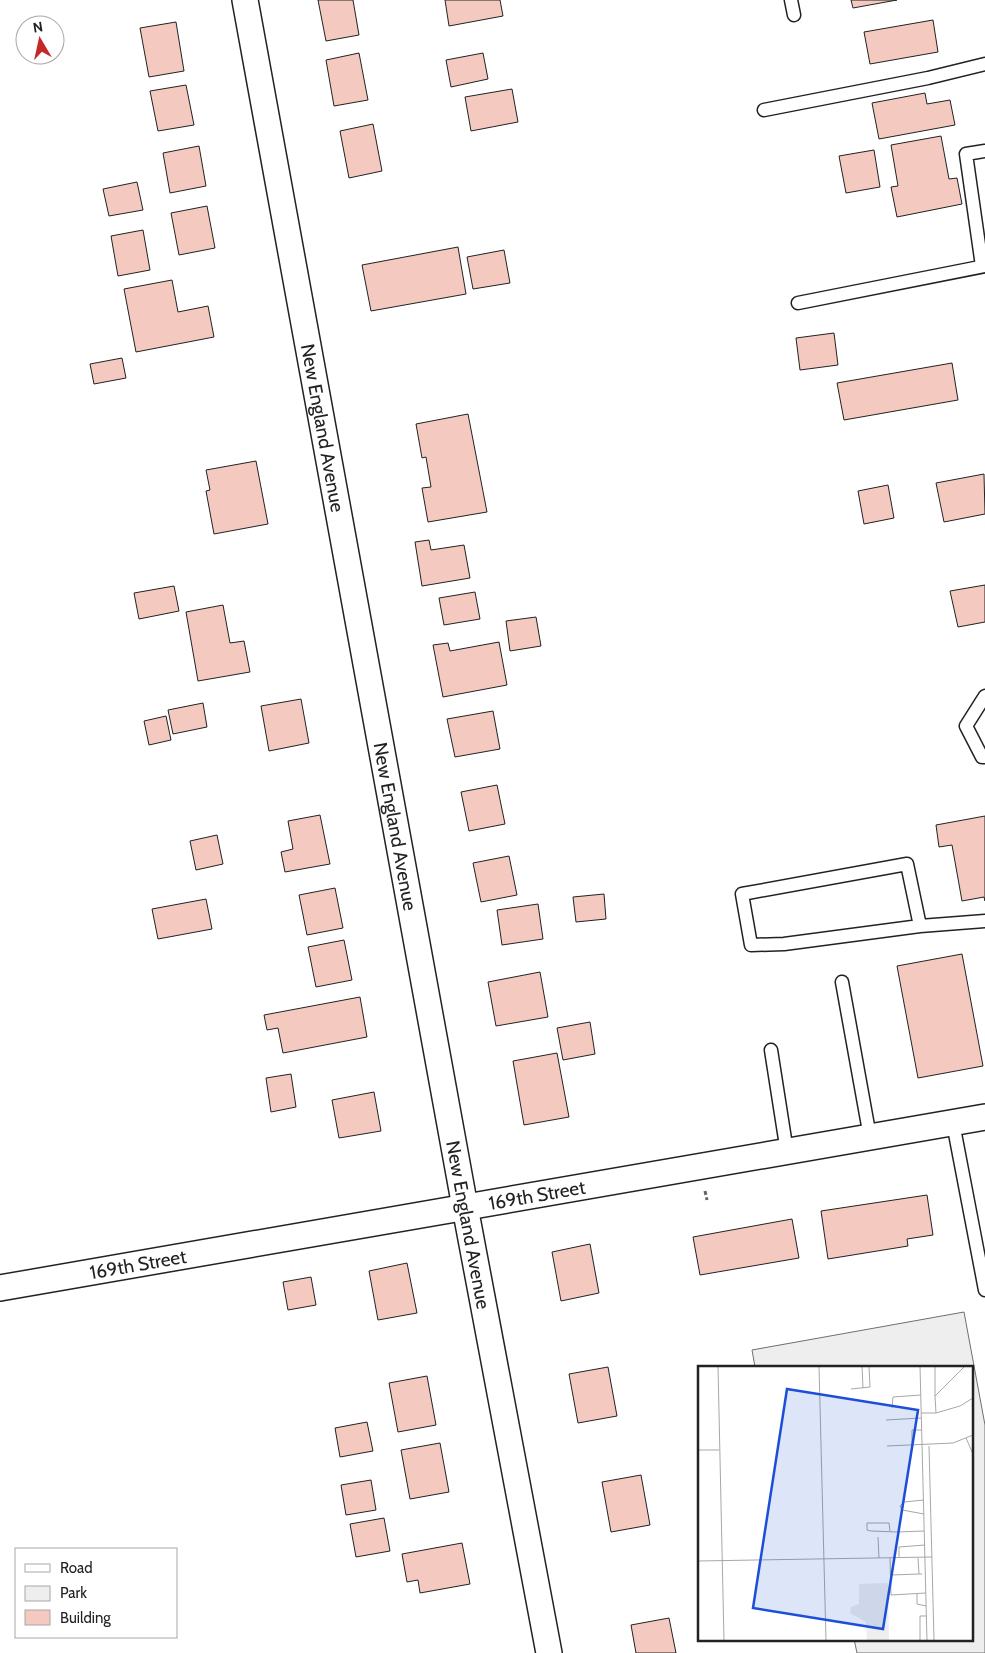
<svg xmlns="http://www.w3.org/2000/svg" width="985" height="1653" viewBox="0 0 985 1653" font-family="Cabin,sans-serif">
	<rect width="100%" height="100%" fill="#fff"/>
	<path fill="#eee" stroke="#6f6f6f" d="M964 1312 985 1425V1653H857L854 1639H971V1367H755L752 1350Z"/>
	<path fill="#f3c9c0" stroke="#222" d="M318 0H353L359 35 326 41Z
		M445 0H500L503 16 449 26Z
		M851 0H897L853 8Z
		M933 20 938 52 870 64 864 32Z
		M176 22 184 71 149 77 140 28Z
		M359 53 368 100 334 106 326 60Z
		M483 53 488 79 451 87 446 60Z
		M186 85 194 125 158 131 150 91Z
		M512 89 518 122 471 131 465 97Z
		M925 93 927 104 950 100 955 125 879 139 872 103Z
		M373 124 382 171 349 178 340 131Z
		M941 136 949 179 957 178 962 204 897 217 891 187 898 186 891 145Z
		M199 146 206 186 170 193 163 153Z
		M874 150 880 187 846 193 839 156Z
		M137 182 143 210 109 216 103 189Z
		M207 206 215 248 179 255 171 213Z
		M143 230 150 270 118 276 111 236Z
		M458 247 466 294 371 311 362 265Z
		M504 250 510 283 473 289 467 257Z
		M172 280 178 312 208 306 214 337 136 352 124 289Z
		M834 333 838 365 800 370 796 338Z
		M122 358 126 378 94 384 90 364Z
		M952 363 958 400 844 420 837 383Z
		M468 414 487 512 428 522 422 488 431 487 426 457 422 458 416 424Z
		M256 461 268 524 214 534 206 491 210 490 206 470Z
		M984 474 985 514 944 522 936 483Z
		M888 485 894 518 864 524 858 491Z
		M429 540 431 550 464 545 470 578 422 586 415 542Z
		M985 585V622L958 627 950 591Z
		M174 586 179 611 139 619 134 593Z
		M475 592 480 619 444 625 439 598Z
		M223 605 230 643 244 641 250 672 198 681 186 612Z
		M536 617 541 646 510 651 506 621Z
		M499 642 507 685 443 697 433 645 448 643 450 651Z
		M301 699 309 743 269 751 261 706Z
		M203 703 207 727 173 734 168 710Z
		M493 711 500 749 455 757 447 719Z
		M166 716 171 740 149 745 144 721Z
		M497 785 505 824 469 831 461 792Z
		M320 815 330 864 285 872 281 852 293 849 288 821Z
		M985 816V901L984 897 962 901 952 845 939 847 936 825Z
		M217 835 223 864 196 870 190 841Z
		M509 856 517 895 481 902 473 863Z
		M335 888 343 928 307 935 299 895Z
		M604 894 606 919 576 922 573 897Z
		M206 899 212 929 158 939 152 909Z
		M538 904 543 939 502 945 497 910Z
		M344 940 352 980 316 987 308 947Z
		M962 954 983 1066 918 1078 897 966Z
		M540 972 548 1017 496 1026 488 982Z
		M360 997 367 1037 283 1053 278 1028 267 1030 264 1015Z
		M590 1022 595 1054 563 1060 557 1028Z
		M557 1053 569 1117 524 1125 513 1061Z
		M291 1074 296 1107 271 1112 266 1078Z
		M374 1092 381 1131 339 1138 332 1100Z
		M927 1195 933 1235 907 1239 908 1246 828 1259 821 1211Z
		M792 1219 799 1258 700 1275 693 1237Z
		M590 1244 599 1293 561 1301 552 1252Z
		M407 1263 417 1313 378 1320 369 1271Z
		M311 1277 316 1305 288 1310 283 1282Z
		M608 1367 617 1416 578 1423 569 1374Z
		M427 1376 436 1425 398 1432 389 1383Z
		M367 1422 373 1451 340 1457 335 1428Z
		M440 1443 449 1492 410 1499 401 1450Z
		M641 1475 650 1525 611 1532 602 1482Z
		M371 1480 376 1510 346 1515 341 1485Z
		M384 1518 390 1551 356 1557 350 1524Z
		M462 1543 470 1584 420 1593 418 1580 407 1582 402 1554Z
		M669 1618 676 1653H636L631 1625Z"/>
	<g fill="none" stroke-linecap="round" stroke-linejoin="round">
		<defs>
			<path id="service" d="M791 0 794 15
				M764 110 928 78 985 64
				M982 266 966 154 985 151
				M798 303 985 266
				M985 696 966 726 982 757H985
				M920 926 907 864 742 894 751 945 784 944 920 926 985 921
				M842 982 870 1137
				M771 1050 787 1152
				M953 1123 985 1290"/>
			<g id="minor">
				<path id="s1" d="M245 0 465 1207 549 1653"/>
				<path id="s2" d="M0 1288 985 1117"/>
			</g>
		</defs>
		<use href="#service" stroke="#222" stroke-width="15"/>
		<use href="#minor" stroke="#222" stroke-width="28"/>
		<path stroke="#646464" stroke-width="3" stroke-dasharray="4 2.5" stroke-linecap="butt" d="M705 1191 707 1200"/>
		<use href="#service" stroke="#fff" stroke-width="12"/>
		<use href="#minor" stroke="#fff" stroke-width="25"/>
	</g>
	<g text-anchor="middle" stroke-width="4" stroke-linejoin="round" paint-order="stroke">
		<g font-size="19" fill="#222" stroke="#fff">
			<text dy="7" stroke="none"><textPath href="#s1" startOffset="435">New England Avenue</textPath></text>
			<text dy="7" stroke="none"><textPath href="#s1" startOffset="840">New England Avenue</textPath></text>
			<text dy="7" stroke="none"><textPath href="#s2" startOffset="545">169th Street</textPath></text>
			<text dy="7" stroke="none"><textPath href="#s1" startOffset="1245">New England Avenue</textPath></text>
			<text dy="7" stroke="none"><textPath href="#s2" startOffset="140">169th Street</textPath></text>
		</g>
	</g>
	<g transform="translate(698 1366)">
		<rect width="275" height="275" fill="#fff"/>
		<path d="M190 217 191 275H169L168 256 152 247 153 241 161 238V218Z" fill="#eee"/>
		<path fill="none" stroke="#a7a7a7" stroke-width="1" d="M20 0 26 275M121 0 128 275M164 0 165 22M222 0 229 275M237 0V30M153 23 172 21 171 0M194 42 195 31 223 29M223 47H238L237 30 267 0M238 47 262 40 275 32M188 54 223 52M268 72 275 88M214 79V64H224M189 80 255 77 275 69M231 80 236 275M0 84H21M226 134 206 136 202 140 204 144 226 148M192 165 191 157H169V164L173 165 199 166 226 165M180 171 181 192M192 192 193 229 228 227M201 192V181L227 179M220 192 221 208H224M0 195 234 191M193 209 221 208M219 228V238L228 240M222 275V250H229"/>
		<path fill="#1d4ed8" fill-opacity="0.15" stroke="#1d4ed8" stroke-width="2.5" d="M89 23 220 44 185 263 55 242Z"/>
		<rect width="275" height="275" fill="none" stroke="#222" stroke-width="2.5"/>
	</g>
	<rect x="15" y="1548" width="162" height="90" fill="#ffffff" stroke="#a7a7a7"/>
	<rect x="25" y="1564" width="25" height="8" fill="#ffffff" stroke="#a7a7a7"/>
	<text x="60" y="1573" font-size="15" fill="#222222">Road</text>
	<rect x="25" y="1586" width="25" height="15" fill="#eeeeee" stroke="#a7a7a7"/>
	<text x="60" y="1598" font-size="15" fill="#222222">Park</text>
	<rect x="25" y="1610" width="25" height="15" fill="#f3c9c0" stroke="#a7a7a7"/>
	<text x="60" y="1623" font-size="15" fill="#222222">Building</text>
	<g transform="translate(40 40) rotate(351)"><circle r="24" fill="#ffffff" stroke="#a7a7a7"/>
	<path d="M0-4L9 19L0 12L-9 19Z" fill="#c62828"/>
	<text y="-8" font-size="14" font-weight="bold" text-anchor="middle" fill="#222222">N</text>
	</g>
</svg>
